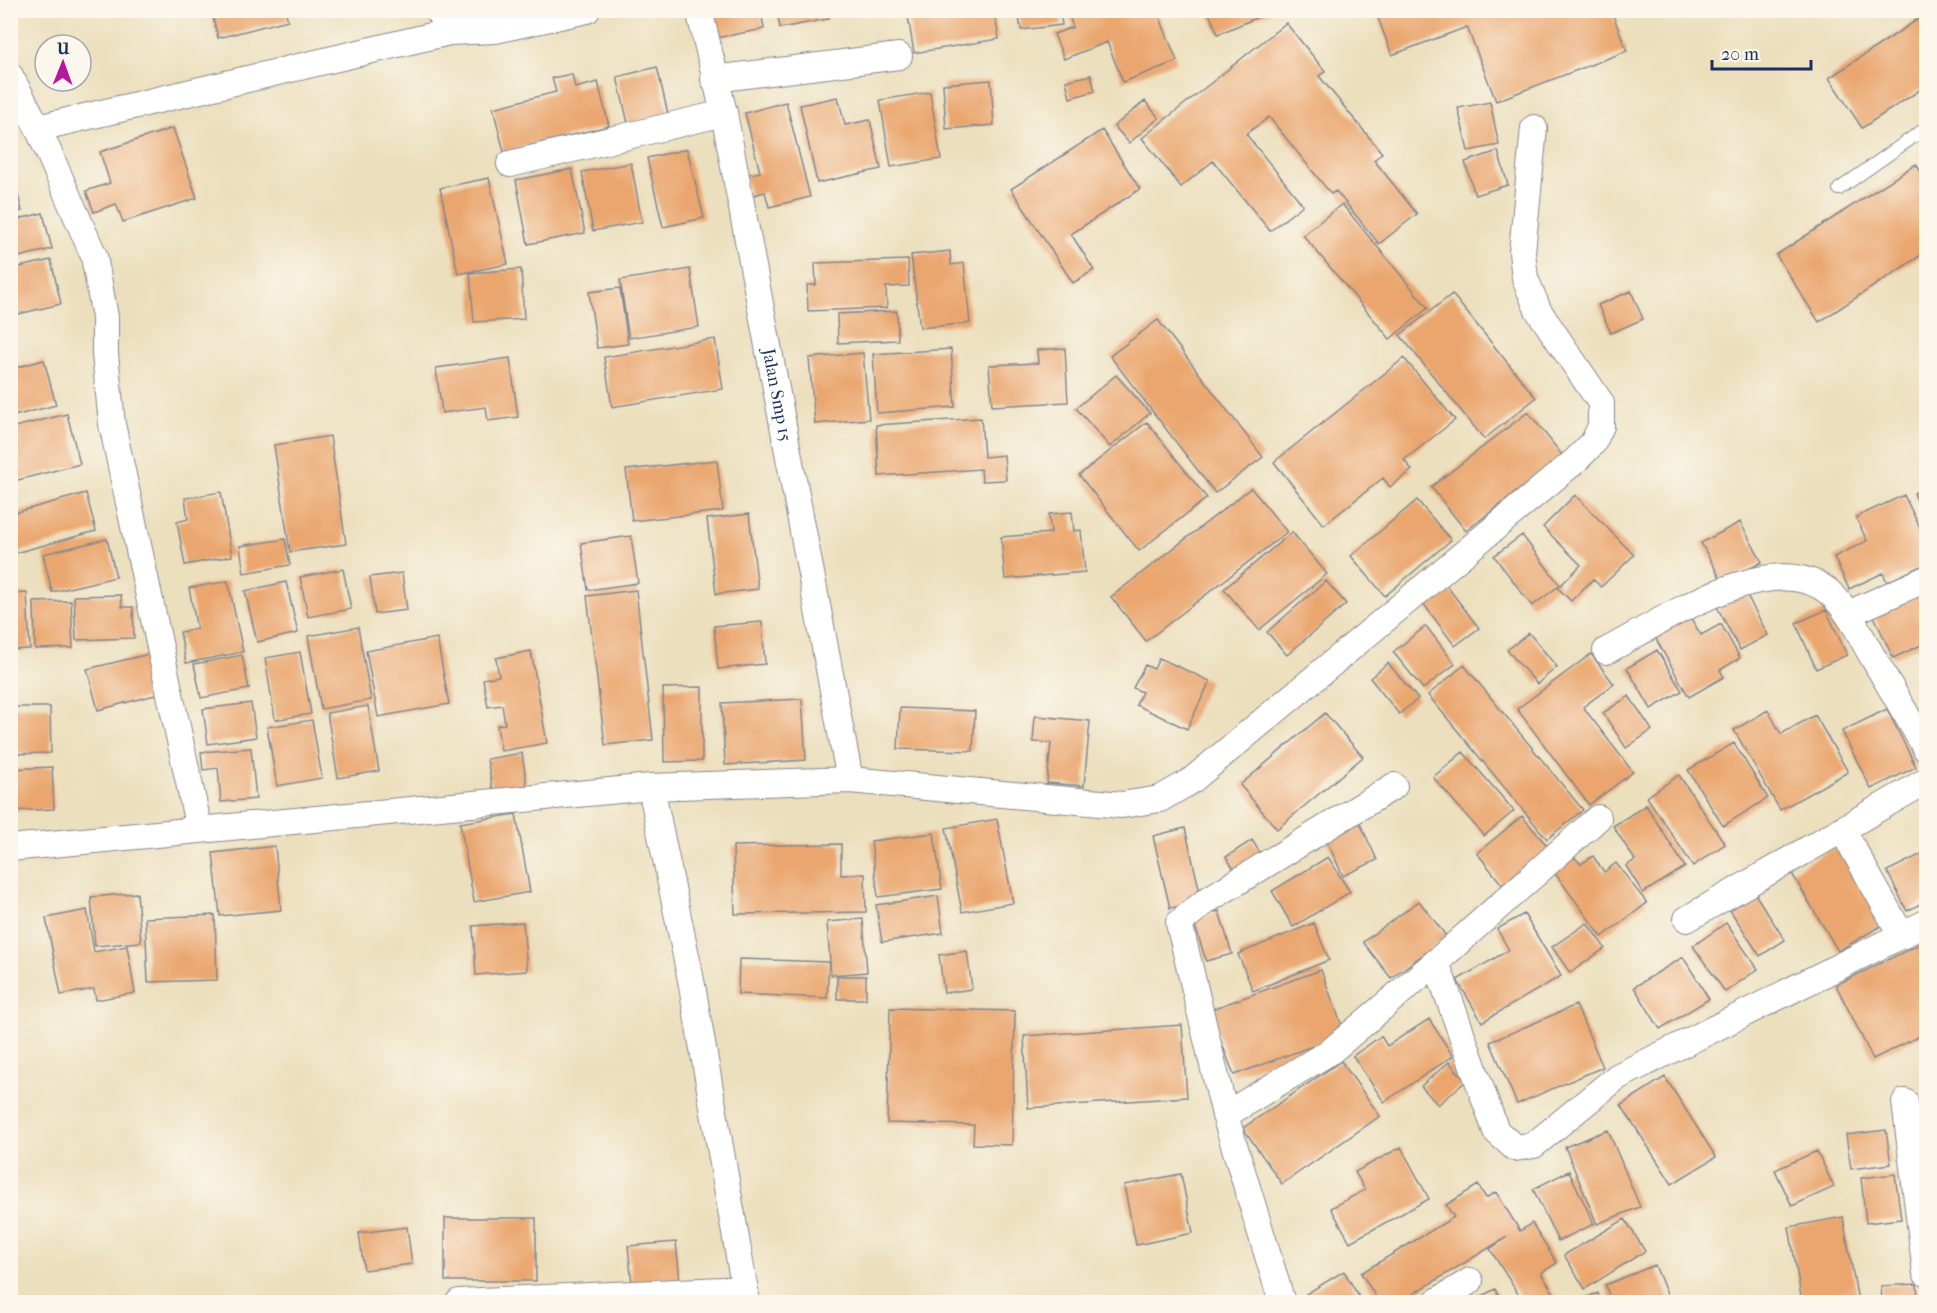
<svg xmlns="http://www.w3.org/2000/svg" width="1937" height="1313" viewBox="0 0 1937 1313" font-family="'IM FELL French Canon',serif">
	<rect width="100%" height="100%" fill="#fbf7ec"/>
	<filter id="ink" filterUnits="userSpaceOnUse"><feTurbulence type="fractalNoise" baseFrequency=".0167" numOctaves="2"/><feDisplacementMap in="SourceGraphic" scale="12" xChannelSelector="R" yChannelSelector="G"/><feConvolveMatrix kernelMatrix="1 2 1 2 8 2 1 2 1" color-interpolation-filters="sRGB"/></filter>
	<filter id="wash" filterUnits="userSpaceOnUse"><feTurbulence type="fractalNoise" baseFrequency=".008" numOctaves="4" result="noise"/><feDisplacementMap in="SourceGraphic" scale="24" xChannelSelector="R" yChannelSelector="G"/><feGaussianBlur stdDeviation="1.35" result="paint"/><feColorMatrix in="noise" values="0 0 0 0 0 0 0 0 0 0 0 0 0 0 0 0 0 1.4 0 .05"/><feComposite in="paint" operator="in"/></filter>
	<g filter="url(#wash)">
		<rect width="100%" height="100%" fill="#ecdfbd"/>
		<g id="blocks">
			<path fill="#eaa66e" d="M211 10H285L288 20 218 38Z
				M711 10H761L764 29 716 38Z
				M777 10H827L829 19 780 28Z
				M907 10H994L999 39 914 53Z
				M1018 10H1060L1062 25 1021 30Z
				M1067 10H1157L1177 61 1123 82 1107 42 1064 59 1054 34 1073 27Z
				M1375 10H1611L1627 51 1496 101 1467 27 1392 55Z
				M1208 11H1273L1218 34Z
				M1926 14V86L1862 128 1829 78Z
				M1286 23 1325 71 1319 76 1382 153 1374 160 1417 214 1379 244 1336 191 1331 194 1269 117 1246 134 1303 205 1270 231 1213 161 1181 187 1142 138Z
				M657 67 668 114 628 123 617 77Z
				M572 74 575 88 598 82 609 126 504 152 493 108 556 92 552 78Z
				M1091 75 1095 91 1070 98 1066 81Z
				M991 80 994 125 946 129 943 84Z
				M930 92 941 159 891 167 880 100Z
				M838 97 845 125 870 120 881 169 817 183 800 105Z
				M1145 101 1159 118 1129 143 1114 126Z
				M786 102 810 197 769 207 765 192 750 196 745 175 760 172 745 113Z
				M1490 102 1499 145 1468 151 1458 108Z
				M173 128 197 198 123 222 116 204 94 212 86 191 110 183 100 152Z
				M1102 130 1140 189 1071 234 1094 270 1073 283 1011 189Z
				M687 149 704 218 663 227 647 158Z
				M1498 151 1508 185 1475 195 1465 162Z
				M631 163 642 222 593 231 582 172Z
				M1916 164 1926 180V252L1819 322 1776 255Z
				M11 167 22 211 10 214V168Z
				M572 169 585 233 528 244 516 180Z
				M489 178 508 264 458 274 440 188Z
				M1342 204 1428 308 1390 339 1303 235Z
				M43 213 52 249 10 259V221Z
				M950 251 951 265 964 263 970 323 920 328 911 255Z
				M51 260 61 304 10 316V269Z
				M908 260 909 286 886 287 887 308 808 311 807 285H816L815 263Z
				M521 269 524 319 474 322 470 273Z
				M690 269 699 327 629 338 620 280Z
				M620 288 628 344 597 348 589 292Z
				M1631 291 1643 319 1611 333 1598 305Z
				M1452 294 1536 398 1484 439 1400 335Z
				M897 311 898 340 838 343 837 314Z
				M1158 320 1263 457 1215 493 1110 356Z
				M715 339 723 389 612 407 604 357Z
				M1065 348 1068 402 992 406 989 365 1038 363 1037 350Z
				M951 349 955 407 877 413 873 354Z
				M863 353 869 419 815 424 809 358Z
				M510 358 518 417 488 421 486 407 442 413 436 368Z
				M1404 358 1455 420 1404 460 1412 470 1390 487 1383 478 1324 525 1274 462Z
				M44 360 56 405 10 417V369Z
				M1116 375 1150 413 1110 447 1076 408Z
				M1528 412 1563 456 1466 531 1431 487Z
				M67 414 80 464 10 482V428Z
				M981 418 984 457 1004 455 1006 480 982 481 981 469 879 476 876 425Z
				M1147 422 1207 498 1139 551 1079 475Z
				M330 436 346 544 290 552 274 445Z
				M717 460 723 511 632 521 626 470Z
				M1926 487V520L1914 493Z
				M1251 488 1287 532 1146 641 1111 597Z
				M221 492 232 556 185 565 177 522 188 519 185 498Z
				M86 493 96 531 15 553 10 537V514Z
				M1575 495 1634 555 1601 587 1593 579 1571 601 1558 588 1581 565 1543 527Z
				M1904 495 1926 540V564L1887 582 1883 573 1849 589 1834 557 1867 541 1856 517Z
				M1417 500 1451 540 1385 596 1351 556Z
				M1072 512 1074 531 1081 530 1085 572 1005 579 1001 537 1051 533 1049 514Z
				M749 514 758 589 716 594 707 519Z
				M1740 522 1762 562 1723 583 1701 543Z
				M1292 532 1327 574 1259 630 1224 589Z
				M1522 535 1560 585 1532 606 1494 556Z
				M631 536 638 583 588 590 581 543Z
				M107 539 116 577 52 592 43 554Z
				M285 539 290 565 244 573 240 546Z
				M343 569 351 609 308 617 300 577Z
				M402 573 407 610 375 614 370 577Z
				M228 581 243 652 186 663 180 632 197 629 189 588Z
				M1326 581 1346 604 1287 655 1267 632Z
				M286 582 298 633 257 642 245 591Z
				M1446 585 1479 628 1455 646 1422 602Z
				M1743 588 1768 635 1740 650 1715 603Z
				M636 590 653 740 605 745 587 596Z
				M1926 592V643L1893 658 1874 616Z
				M27 593 30 649 10 650V594Z
				M121 595 122 607H133L134 638 76 640 74 596Z
				M71 601 73 648 35 649 34 602Z
				M1826 610 1847 655 1816 669 1796 623Z
				M1689 615 1701 635 1721 624 1740 658 1720 670 1724 677 1689 697 1653 634Z
				M762 622 765 664 718 669 714 626Z
				M1426 626 1455 664 1423 689 1393 652Z
				M358 627 371 700 321 709 308 636Z
				M1529 633 1557 667 1537 684 1507 650Z
				M437 638 449 704 378 717 366 651Z
				M1657 650 1682 691 1651 709 1627 668Z
				M531 651 547 743 501 751 497 725 505 724 502 705 488 707 483 679 499 676 496 658Z
				M300 652 311 714 275 720 265 658Z
				M149 654 159 694 98 710 87 669Z
				M1591 654 1614 684 1583 707 1633 772 1589 805 1517 709Z
				M242 655 249 689 201 698 194 664Z
				M1159 658 1210 681 1187 729 1136 705 1142 692 1133 688 1145 665 1154 669Z
				M1388 663 1418 699 1399 714 1370 678Z
				M1464 665 1583 810 1547 839 1428 695Z
				M702 687V761L664 762 663 688Z
				M1629 696 1652 730 1626 748 1603 713Z
				M802 699 806 760 725 765 722 703Z
				M251 703 256 737 208 744 203 709Z
				M368 706 379 771 338 778 327 713Z
				M10 707H50L51 753 10 754Z
				M900 708 975 711 973 751 898 749Z
				M1887 709 1916 767 1871 789 1842 731Z
				M1768 710 1781 734 1815 715 1848 772 1780 810 1734 730Z
				M1325 713 1363 757 1277 829 1240 785Z
				M1035 716 1090 721 1084 786 1047 783 1051 743 1033 742Z
				M312 720 322 778 277 786 267 727Z
				M1734 743 1768 798 1723 826 1688 770Z
				M251 748 256 799 221 802 218 768 203 770 201 752Z
				M1463 752 1514 811 1484 836 1433 777Z
				M522 753 527 786 493 791 487 759Z
				M52 767 54 809 10 811V769Z
				M1679 775 1725 844 1693 866 1647 797Z
				M1646 805 1685 867 1643 893 1626 866 1635 860 1613 826Z
				M516 814 530 892 474 902 460 823Z
				M1522 816 1550 849 1504 887 1477 853Z
				M997 819 1013 903 962 912 946 828Z
				M1358 819 1377 860 1343 876 1324 835Z
				M1185 828 1202 901 1170 908 1153 836Z
				M934 833 942 889 878 897 871 841Z
				M1252 840 1262 856 1236 872 1226 857Z
				M1845 841 1893 919 1838 951 1791 872Z
				M841 844V875L865 874 866 912 735 914 733 846Z
				M275 846 281 910 220 916 213 853Z
				M1926 852V901L1907 911 1887 871Z
				M1593 856 1604 872 1616 863 1647 903 1602 937 1554 872 1574 857 1581 864Z
				M1328 857 1350 892 1293 927 1272 891Z
				M137 893 141 942 95 946 91 897Z
				M1755 894 1785 940 1760 956 1730 910Z
				M938 896 943 933 882 942 876 905Z
				M1419 901 1447 937 1391 978 1363 942Z
				M87 910 94 952 127 946 135 993 96 1000 94 989 61 995 46 918Z
				M1219 911 1232 954 1206 961 1193 919Z
				M1524 914 1561 976 1482 1022 1457 980 1509 950 1497 929Z
				M215 915 217 980 148 982 145 918Z
				M863 919 867 972 831 975 827 922Z
				M523 922 527 971 476 975 473 926Z
				M1314 923 1329 960 1253 991 1238 954Z
				M1587 923 1605 948 1570 973 1552 947Z
				M1726 923 1758 969 1725 992 1693 946Z
				M1926 941V1033L1873 1059 1836 985Z
				M967 951 972 989 944 993 939 955Z
				M1683 957 1709 999 1660 1029 1634 987Z
				M739 959 829 962 827 998 738 994Z
				M1321 970 1345 1034 1234 1075 1209 1010Z
				M837 976H866V999H837Z
				M1576 1005 1603 1067 1517 1104 1490 1042Z
				M890 1008 1015 1011 1012 1145 973 1144 974 1125 887 1123Z
				M1429 1019 1453 1056 1384 1102 1353 1056 1381 1036 1387 1046Z
				M1182 1025 1187 1097 1028 1108 1024 1036Z
				M1341 1061 1380 1116 1282 1184 1243 1128Z
				M1449 1062 1466 1081 1438 1105 1421 1086Z
				M1665 1077 1716 1157 1672 1184 1621 1105Z
				M1608 1130 1640 1207 1597 1224 1565 1147Z
				M1886 1130 1891 1164 1851 1169 1846 1135Z
				M1401 1147 1429 1199 1350 1242 1331 1208 1365 1190 1355 1172Z
				M1817 1151 1834 1187 1792 1206 1775 1170Z
				M1569 1171 1594 1224 1558 1241 1533 1189Z
				M1181 1174 1193 1233 1136 1245 1124 1185Z
				M1895 1174 1901 1219 1866 1223 1861 1178Z
				M1478 1185 1486 1198 1496 1192 1520 1231 1532 1223 1557 1263 1541 1273 1558 1300 1554 1302H1523L1490 1249 1507 1237 1400 1302H1379L1361 1273 1454 1217 1446 1205Z
				M1843 1217 1858 1301 1802 1302 1789 1227Z
				M445 1218H536V1281H445Z
				M1625 1219 1645 1251 1585 1289 1564 1255Z
				M407 1227 412 1264 364 1270 359 1233Z
				M676 1242 680 1281 632 1284 628 1246Z
				M1655 1265 1670 1302H1575L1598 1293 1600 1300 1610 1297 1605 1285Z
				M1344 1271 1362 1302H1311L1306 1294Z
				M1917 1284 1918 1302H1882L1881 1286Z
				M1495 1289 1502 1302H1471Z"/>
		</g>
	</g>
	<g filter="url(#ink)">
		<use href="#blocks" fill-opacity="0" stroke="#84878e" stroke-width="1.5"/>
		<g fill="none" stroke-linecap="round" stroke-linejoin="round">
			<defs>
				<path id="service" d="M1839 189 1926 128"/>
				<g id="minor">
					<path d="M438 10 449 32 495 30 587 10"/>
					<path id="s1" d="M699 10 724 113 850 780"/>
					<path d="M10 76 38 128 94 256 105 317V354L112 424 199 829"/>
					<path d="M714 79 899 56"/>
					<path d="M38 128 449 32"/>
					<path d="M510 164 724 113"/>
					<path d="M1848 614 1926 579"/>
					<path d="M1606 651C1660 623 1772 544 1830 593 1848 609 1859 633 1871 654 1889 685 1908 717 1926 749"/>
					<path d="M1842 829 1902 936"/>
					<path d="M10 848 651 787"/>
					<path d="M1687 919 1926 781"/>
					<path d="M1436 962 1496 1131 1515 1148 1534 1145 1617 1077 1926 923"/>
					<path d="M1905 1102 1926 1273"/>
					<path d="M1225 1115 1331 1051 1436 962 1598 818"/>
					<path d="M459 1302 745 1289"/>
					<path d="M747 1302 691 980 651 787 850 780 1122 805 1160 799 1191 781 1576 460 1593 443 1601 426V403L1538 310 1525 278 1522 252 1534 128"/>
					<path d="M1282 1302 1225 1115 1179 923 1206 901 1394 786"/>
					<path d="M1436 1302 1470 1281"/>
				</g>
			</defs>
			<use href="#service" stroke="#84878e" stroke-width="14"/>
			<use href="#minor" stroke="#84878e" stroke-width="28"/>
			<use href="#service" stroke="#fff" stroke-width="12"/>
			<use href="#minor" stroke="#fff" stroke-width="26"/>
		</g>
	</g>
	<g text-anchor="middle" stroke-width="4.5" stroke-linejoin="round" paint-order="stroke">
		<g font-size="18" fill="#1b2f5e" stroke="#fbf7ec">
			<text dy="6" stroke="none"><textPath href="#s1" startOffset="393">Jalan Smp 15</textPath></text>
		</g>
	</g>
	<rect width="1937" height="1313" fill="none" stroke="#fbf7ec" stroke-width="36"/>
	<g transform="translate(63 63) rotate(1)"><circle r="28" fill="#fbf7ec" stroke="#a1a7b3" stroke-width="1.5"/>
	<path d="M0-4.5L10 22L0 15L-10 22Z" fill="#b5179e"/>
	<text y="-9" font-size="16" font-weight="bold" text-anchor="middle" fill="#1b2f5e">U</text>
	</g>
	<path d="M1712 60v9h99v-9" fill="none" stroke="#1b2f5e" stroke-width="3"/>
	<text x="1721" y="60" font-size="18" fill="#1b2f5e" stroke="#fbf7ec" stroke-width="4.5" paint-order="stroke">20 m</text>
</svg>
